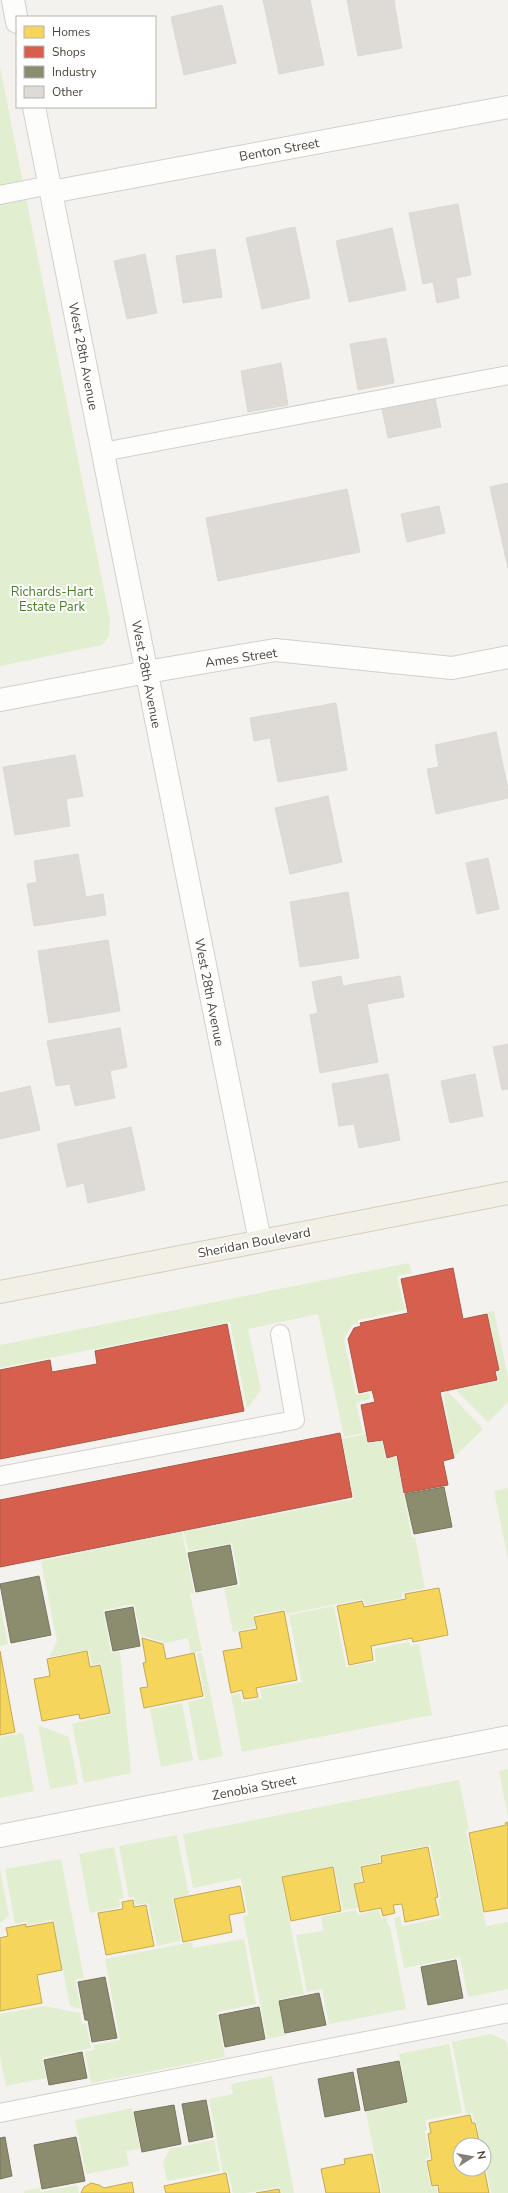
<svg xmlns="http://www.w3.org/2000/svg" width="508" height="2193" viewBox="0 0 508 2193" font-family="'Nunito Sans',sans-serif">
	<rect width="100%" height="100%" fill="#f4f2ee"/>
	<path fill="#e1eecf" d="M0 67 110 620 109 636 102 645 0 666Z
		M409 1263 412 1273 397 1276 405 1310 358 1320V1324L352 1325 344 1339 356 1395 369 1393 370 1399 356 1403 363 1433 344 1437 318 1314 248 1329 261 1390 247 1409 230 1322 0 1368V1345Z
		M494 1311 508 1378V1402L488 1422 456 1390 499 1381 497 1372 500 1371 488 1312Z
		M448 1392 483 1429 455 1456 443 1394Z
		M366 1434 368 1444 382 1441 386 1459 396 1457 412 1537H415L425 1588 402 1593V1598L365 1605 363 1599 286 1614 285 1609 253 1615 255 1627 233 1632 224 1588 240 1585 232 1543 188 1551 184 1532 354 1499 342 1439Z
		M508 1488V1559L494 1491Z
		M182 1532 194 1593 190 1594 202 1651 191 1653 188 1638 165 1643 141 1635 134 1604 103 1610 111 1653 120 1652 131 1773 84 1783 72 1724 111 1714 101 1663 92 1665 89 1650 49 1657 57 1641 41 1561Z
		M0 1604 8 1644 0 1646Z
		M334 1606 346 1667 376 1662 374 1649 409 1642 410 1646 419 1644 432 1715 242 1752 231 1695 240 1693 242 1702 262 1698 260 1689 302 1682 289 1615Z
		M202 1653 223 1756 199 1761 188 1702 205 1698 197 1654Z
		M182 1703 193 1760 161 1767 150 1709Z
		M38 1725 69 1737 78 1784 50 1789Z
		M23 1733 34 1791 0 1798V1737Z
		M508 1769V1817L499 1771Z
		M459 1780 469 1829 466 1830 486 1926 508 1922V1989L468 1997 460 1957 404 1968 394 1918 400 1917 402 1926 441 1918 438 1899H441L430 1845 379 1855 380 1862 359 1866 362 1881 353 1883 358 1908 343 1910 334 1866 281 1877 304 1994 279 1999 286 2035 267 2039 243 1916 248 1915 241 1878 193 1888 183 1834Z
		M177 1835 189 1895 172 1898 181 1941 157 1946 148 1903 135 1905 134 1897 129 1898 119 1846Z
		M114 1847 124 1898 119 1899 120 1907 90 1913 79 1854Z
		M61 1859 84 1978 75 1980 81 2009 70 2006 53 1920 28 1925 27 1921 15 1924 5 1869Z
		M0 1870 9 1916 0 1923Z
		M356 1910 358 1915 379 1910 381 1918 386 1917 388 1926H390L406 2009 329 2024 322 1989 307 1992 296 1935 323 1931 321 1917Z
		M244 1939 256 2004 217 2012 225 2057 91 2083 85 2052 94 2050V2045L120 2040 105 1959 192 1942 193 1948Z
		M45 2006 80 2013 82 2024 86 2023 91 2048 42 2058 46 2078 6 2086 0 2057V2014Z
		M491 2034 506 2041 508 2051V2193H491L484 2160V2145H481L476 2121 474 2122 472 2113 466 2114 452 2042Z
		M449 2044 462 2113 425 2120 427 2130 425 2131 430 2158 425 2159 431 2188 436 2187 437 2193H382L366 2112 408 2103 399 2054Z
		M272 2076 294 2193H281L280 2187 246 2193H233L228 2172 223 2173 209 2099 233 2094 231 2084Z
		M132 2108 140 2149 126 2151 129 2166 86 2174 75 2120Z
		M214 2140 220 2171 167 2181 163 2162 170 2149Z
		M77 2185 79 2193H24V2191L39 2188 41 2192Z"/>
	<path fill="#f6d55c" stroke="#c3aa52" d="M439 1588 448 1635 413 1642 412 1638 371 1646 373 1660 349 1665 337 1606 362 1601 364 1607 406 1599 405 1594Z
		M284 1611 297 1680 256 1688 258 1697 244 1699 242 1690 231 1693 223 1651 242 1648 239 1632 257 1629 254 1617Z
		M142 1638 163 1644 166 1659 194 1653 203 1696 144 1708 140 1688 148 1687 143 1663 146 1662Z
		M0 1651 15 1732 0 1735Z
		M87 1651 90 1667 100 1665 110 1713 80 1719 79 1714 42 1721 34 1679 50 1676 47 1659Z
		M508 1822V1908L484 1912 469 1833 506 1825 505 1823Z
		M428 1847 438 1897 435 1898 439 1915 405 1922 402 1904 393 1905 395 1913 383 1916 381 1908 360 1912 354 1884 364 1882 361 1867 382 1863 381 1856Z
		M333 1867 341 1911 291 1921 282 1877Z
		M240 1886 245 1912 229 1915 232 1932 183 1942 174 1899Z
		M133 1900 134 1907 146 1905 154 1946 106 1955 98 1913 123 1909 122 1902Z
		M53 1922 62 1970 37 1975 42 2003 0 2011V1938L8 1936 6 1928 26 1924V1927Z
		M470 2115 472 2123H475L480 2145H460V2169L484 2168 489 2193H439L438 2185 432 2186 427 2161 432 2160 428 2134 431 2133 429 2123Z
		M372 2154 380 2193H326L321 2169 345 2164 344 2159Z
		M226 2173 230 2193H166L164 2186Z
		M132 2182 134 2193H81L84 2187 91 2183 99 2185 104 2188Z
		M279 2189 280 2193H256Z"/>
	<path fill="#d6604d" stroke="#ac5847" d="M453 1268 463 1319 487 1314 499 1370 495 1371 497 1380 440 1392 454 1458 443 1461 448 1485 404 1493 397 1455 387 1458 383 1440 368 1442 361 1405 375 1402 372 1390 359 1393 348 1339 354 1328 361 1326 360 1323 408 1313 401 1279Z
		M227 1324 244 1411 0 1459V1370L50 1360 52 1372 97 1364 95 1351Z
		M340 1433 352 1497 0 1567V1500Z"/>
	<path fill="#8c8c6e" stroke="#78765e" d="M444 1487 452 1527 414 1534 405 1494Z
		M230 1545 237 1584 196 1592 188 1553Z
		M39 1576 51 1635 11 1643 0 1584Z
		M133 1607 140 1646 113 1651 105 1612Z
		M456 1960 463 1998 428 2005 421 1967Z
		M105 1977 117 2038 92 2042 88 2020H85L78 1982Z
		M319 1993 326 2025 285 2033 279 2001Z
		M259 2007 265 2039 225 2047 219 2015Z
		M82 2052 87 2078 49 2085 44 2060Z
		M399 2061 407 2102 365 2111 357 2069Z
		M353 2072 360 2110 325 2117 318 2079Z
		M206 2100 213 2137 189 2142 182 2104Z
		M174 2105 181 2144 142 2152 134 2112Z
		M5 2137 12 2176 0 2179V2138Z
		M76 2137 85 2181 42 2189 34 2145Z"/>
	<path fill="#dedbd6" stroke="#dcd9d4" d="M263 0H310L324 65 279 74Z
		M347 0H394L402 48 358 56Z
		M222 5 236 63 184 75 171 17Z
		M458 204 471 275 456 278 459 298 437 303 433 282 423 284 409 213Z
		M295 227 310 298 262 309 246 238Z
		M392 228 406 290 349 302 336 241Z
		M215 249 222 297 183 303 176 256Z
		M145 254 157 313 127 319 114 261Z
		M386 338 394 383 358 390 350 344Z
		M281 363 288 405 248 412 241 371Z
		M435 398 441 427 388 438 382 409Z
		M508 483V568L490 487Z
		M347 489 360 552 218 581 206 518Z
		M439 506 445 533 407 542 401 514Z
		M336 703 347 770 278 782 270 738 254 741 250 718Z
		M496 732 508 789V798L436 814 427 769 439 767 435 745Z
		M75 755 83 796 66 799 70 826 15 835 3 767Z
		M328 796 342 862 290 874 275 808Z
		M78 854 86 897 103 894 106 915 34 926 27 884 37 882 34 861Z
		M488 858 499 909 477 914 466 863Z
		M348 892 359 958 300 967 290 902Z
		M108 940 120 1011 49 1023 38 951Z
		M341 976 343 986 400 976 404 997 367 1004 378 1062 320 1073 310 1015 318 1013 312 982Z
		M120 1028 127 1067 110 1071 115 1098 75 1106 70 1084 56 1086 47 1041Z
		M508 1044V1089L502 1090 493 1047Z
		M388 1074 400 1140 359 1148 354 1124 339 1126 332 1084Z
		M475 1074 483 1116 450 1123 441 1081Z
		M30 1086 40 1130 0 1139V1093Z
		M131 1127 145 1190 88 1203 84 1183 67 1187 57 1144Z"/>
	<g fill="none" stroke-linecap="round" stroke-linejoin="round">
		<defs>
			<path id="lane" d="M0 195 50 185
				M103 452 508 375
				M0 1476 295 1420 280 1334
				M0 2113 508 2013"/>
			<path id="street" d="M13 0 17 22
				M34 107 260 1241
				M51 192 508 107
				M0 700 147 672 275 650 452 668 508 657
				M0 1836 508 1737"/>
			<path id="primary" d="M0 1292 508 1193"/>
		</defs>
		<use href="#lane" stroke="#d2d0cb" stroke-width="20"/>
		<use href="#street" stroke="#d2d0cb" stroke-width="24"/>
		<use href="#primary" stroke="#d6cebb" stroke-width="24"/>
		<use href="#lane" stroke="#fdfdfc" stroke-width="18"/>
		<use href="#street" stroke="#fdfdfc" stroke-width="22"/>
		<use href="#primary" stroke="#f2efe6" stroke-width="22"/>
	</g>
	<g text-anchor="middle" stroke-width="4" stroke-linejoin="round" paint-order="stroke">
		<g font-size="13" fill="#4b4439" stroke="#fff">
			<text transform="translate(279 149) rotate(-10)" y="5">Benton Street</text>
			<text transform="translate(84 356) rotate(79)" y="5">West 28th Avenue</text>
			<text transform="translate(241 657) rotate(-8)" y="5">Ames Street</text>
			<text transform="translate(147 674) rotate(79)" y="5">West 28th Avenue</text>
			<text transform="translate(210 992) rotate(79)" y="5">West 28th Avenue</text>
			<text transform="translate(254 1242) rotate(-11)" y="5">Sheridan Boulevard</text>
			<text transform="translate(254 1787) rotate(-11)" y="5">Zenobia Street</text>
		</g>
		<g font-size="13" fill="#4a7f2a" stroke="#fff">
			<text x="52" y="596">Richards-Hart<tspan x="52" dy="15">Estate Park</tspan></text>
		</g>
	</g>
	<rect x="16" y="16" width="140" height="92" fill="#ffffff" stroke="#b7b4b0"/>
	<rect x="24" y="26" width="20" height="12" fill="#f6d55c" stroke="#b7b4b0"/>
	<text x="52" y="36" font-size="12" fill="#4b4439">Homes</text>
	<rect x="24" y="46" width="20" height="12" fill="#d6604d" stroke="#b7b4b0"/>
	<text x="52" y="56" font-size="12" fill="#4b4439">Shops</text>
	<rect x="24" y="66" width="20" height="12" fill="#8c8c6e" stroke="#b7b4b0"/>
	<text x="52" y="76" font-size="12" fill="#4b4439">Industry</text>
	<rect x="24" y="86" width="20" height="12" fill="#dedbd6" stroke="#b7b4b0"/>
	<text x="52" y="96" font-size="12" fill="#4b4439">Other</text>
	<g transform="translate(472 2157) rotate(79)"><circle r="19" fill="#ffffff" stroke="#b7b4b0"/>
	<path d="M0-3L7 15L0 10L-7 15Z" fill="#868178"/>
	<text y="-6" font-size="11" font-weight="bold" text-anchor="middle" fill="#4b4439">N</text>
	</g>
</svg>
